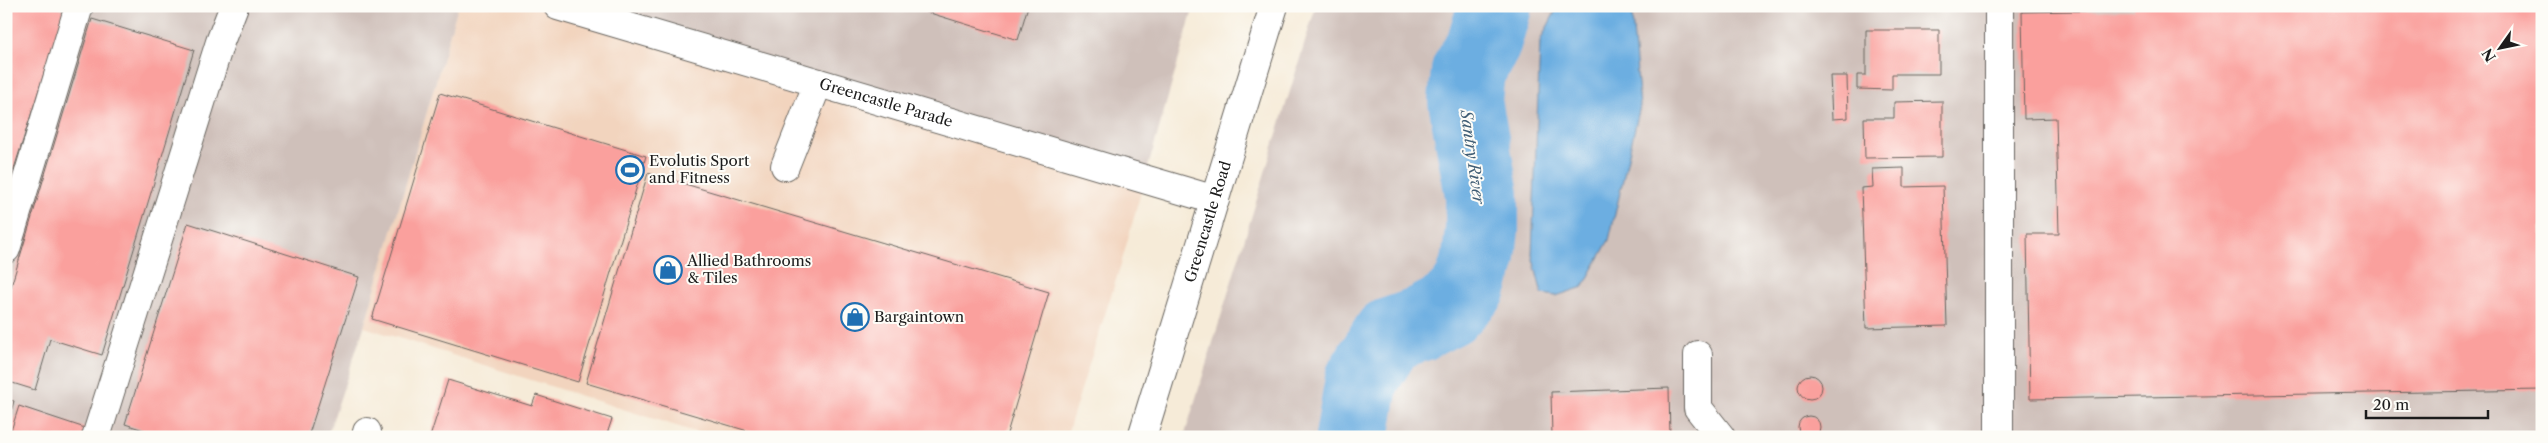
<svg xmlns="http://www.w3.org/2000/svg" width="2548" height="443" viewBox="0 0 2548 443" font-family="'Libre Caslon Text',serif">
	<rect width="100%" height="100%" fill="#fdfcf7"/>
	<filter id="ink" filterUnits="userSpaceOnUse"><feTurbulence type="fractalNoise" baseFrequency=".02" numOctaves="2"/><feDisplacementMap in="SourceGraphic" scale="10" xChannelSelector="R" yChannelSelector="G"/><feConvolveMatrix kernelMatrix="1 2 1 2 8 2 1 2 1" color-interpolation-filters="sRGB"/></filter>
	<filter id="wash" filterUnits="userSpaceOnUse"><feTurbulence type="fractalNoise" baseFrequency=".0096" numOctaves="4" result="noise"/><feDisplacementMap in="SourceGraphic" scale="20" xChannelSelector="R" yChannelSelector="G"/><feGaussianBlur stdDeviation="1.12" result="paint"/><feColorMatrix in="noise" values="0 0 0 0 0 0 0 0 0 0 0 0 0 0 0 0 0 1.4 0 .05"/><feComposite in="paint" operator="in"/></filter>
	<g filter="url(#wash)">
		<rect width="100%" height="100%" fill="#f6ebd8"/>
		<path fill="#f2d4be" d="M458 6H567L1146 174 1121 264 1066 437H711L364 327Z"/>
		<path fill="#cfc0ba" d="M6 6H458L364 327 327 437H6Z
			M567 6H1194L1146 174Z
			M1316 6H2542V437H1184Z"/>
		<path fill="#6caee1" stroke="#44657e" d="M1558 6H1631L1640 106 1609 240 1583 287 1556 296 1542 294 1532 255 1540 41Z"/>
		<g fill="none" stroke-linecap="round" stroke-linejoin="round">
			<path stroke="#6caee1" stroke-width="74" d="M1352 437 1362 379 1389 335 1418 325 1449 309 1470 287 1479 257 1482 229V195L1465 101 1468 71 1484 43 1495 6"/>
		</g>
		<g id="blocks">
			<path fill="#faa09d" d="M6 6H51L64 10 7 191Z
				M921 6H1028L1018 40 920 10Z
				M2134 6H2542V390L2030 399 2027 234H2059L2056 118 2024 119 2022 12 2134 10Z
				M92 19 194 50 102 355 50 339 35 390 6 381V303Z
				M1866 30H1939V74H1892V90L1857 89V75H1866Z
				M1830 76H1847L1848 118 1832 119Z
				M440 93 646 156 578 382 372 319Z
				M1942 101V157L1865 158 1864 118H1894V102Z
				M1904 168V187L1943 186 1947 326 1866 328 1861 188 1873 187 1872 169Z
				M648 173 1049 292 1006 437H768L586 383Z
				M188 223 359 277 308 437H165L125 424Z
				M1798 387a12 12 0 1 1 24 0a12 12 0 1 1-24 0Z
				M448 380 532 406 536 395 612 419 606 437H430Z
				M1669 388 1670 437H1552L1551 392Z
				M6 399 14 401 7 426 6 425Z
				M19 406 85 428 82 437H9Z
				M1798 427a11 11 0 1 1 22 0a11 11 0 1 1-22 0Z"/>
		</g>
	</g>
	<g filter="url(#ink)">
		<use href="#blocks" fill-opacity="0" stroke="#68645e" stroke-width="1"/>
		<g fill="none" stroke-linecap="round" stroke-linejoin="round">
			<defs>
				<g id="minor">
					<path id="s1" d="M558 6 1215 200"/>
					<path d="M785 166 818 83"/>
					<path d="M6 249 79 6"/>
					<path d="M1698 355V408L1721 437"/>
					<path d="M96 437 220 42 234 6"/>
					<path d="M366 437 367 432"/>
					<path id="s2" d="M1142 437 1274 6"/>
					<path d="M1999 437V6"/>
				</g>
			</defs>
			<use href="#minor" stroke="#68645e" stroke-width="30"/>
			<use href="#minor" stroke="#fff" stroke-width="28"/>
		</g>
	</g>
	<defs>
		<symbol id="stadium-ring" viewBox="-11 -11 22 22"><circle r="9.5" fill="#fdfcf7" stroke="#1f6fb2" stroke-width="1.5"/><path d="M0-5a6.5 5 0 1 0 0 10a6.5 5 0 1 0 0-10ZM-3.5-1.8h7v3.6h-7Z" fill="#1f6fb2"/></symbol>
		<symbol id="shop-ring" viewBox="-11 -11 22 22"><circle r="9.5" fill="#fdfcf7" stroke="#1f6fb2" stroke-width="1.5"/><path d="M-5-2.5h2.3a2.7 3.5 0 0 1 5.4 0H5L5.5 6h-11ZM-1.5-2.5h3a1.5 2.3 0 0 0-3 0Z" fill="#1f6fb2"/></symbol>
	</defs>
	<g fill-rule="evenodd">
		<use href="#stadium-ring" x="614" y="154" width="32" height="32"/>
		<use href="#shop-ring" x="652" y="254" width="32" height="32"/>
		<use href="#shop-ring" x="839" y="301" width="32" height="32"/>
	</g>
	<g text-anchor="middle" stroke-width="4" stroke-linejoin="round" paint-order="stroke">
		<g font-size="15" fill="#1c1c1c" stroke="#fdfcf7">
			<text dy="5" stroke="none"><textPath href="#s1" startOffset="342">Greencastle Parade</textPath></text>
			<text dy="5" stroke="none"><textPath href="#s2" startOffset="225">Greencastle Road</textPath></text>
		</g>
		<g font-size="15" fill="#1c1c1c" stroke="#fdfcf7" text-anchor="start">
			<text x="649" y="166">Evolutis Sport<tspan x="649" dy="17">and Fitness</tspan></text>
			<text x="687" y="266">Allied Bathrooms<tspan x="687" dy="17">&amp; Tiles</tspan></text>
			<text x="874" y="322">Bargaintown</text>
		</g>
		<g font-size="16" font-style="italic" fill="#405e75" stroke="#fdfcf7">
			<text transform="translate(1473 157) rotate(82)" y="6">Santry River</text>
		</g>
	</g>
	<rect width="2548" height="443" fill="none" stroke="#fdfcf7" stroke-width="25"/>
	<g transform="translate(2500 48) rotate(237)" stroke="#fdfcf7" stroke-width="4" paint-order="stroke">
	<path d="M0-4L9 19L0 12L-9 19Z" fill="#1c1c1c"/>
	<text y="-8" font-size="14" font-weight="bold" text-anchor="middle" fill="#1c1c1c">N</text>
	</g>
	<path d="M2366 410v8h122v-8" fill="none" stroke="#1c1c1c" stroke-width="2.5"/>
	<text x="2373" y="410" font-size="15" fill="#1c1c1c" stroke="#fdfcf7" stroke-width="4" paint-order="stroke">20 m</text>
</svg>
